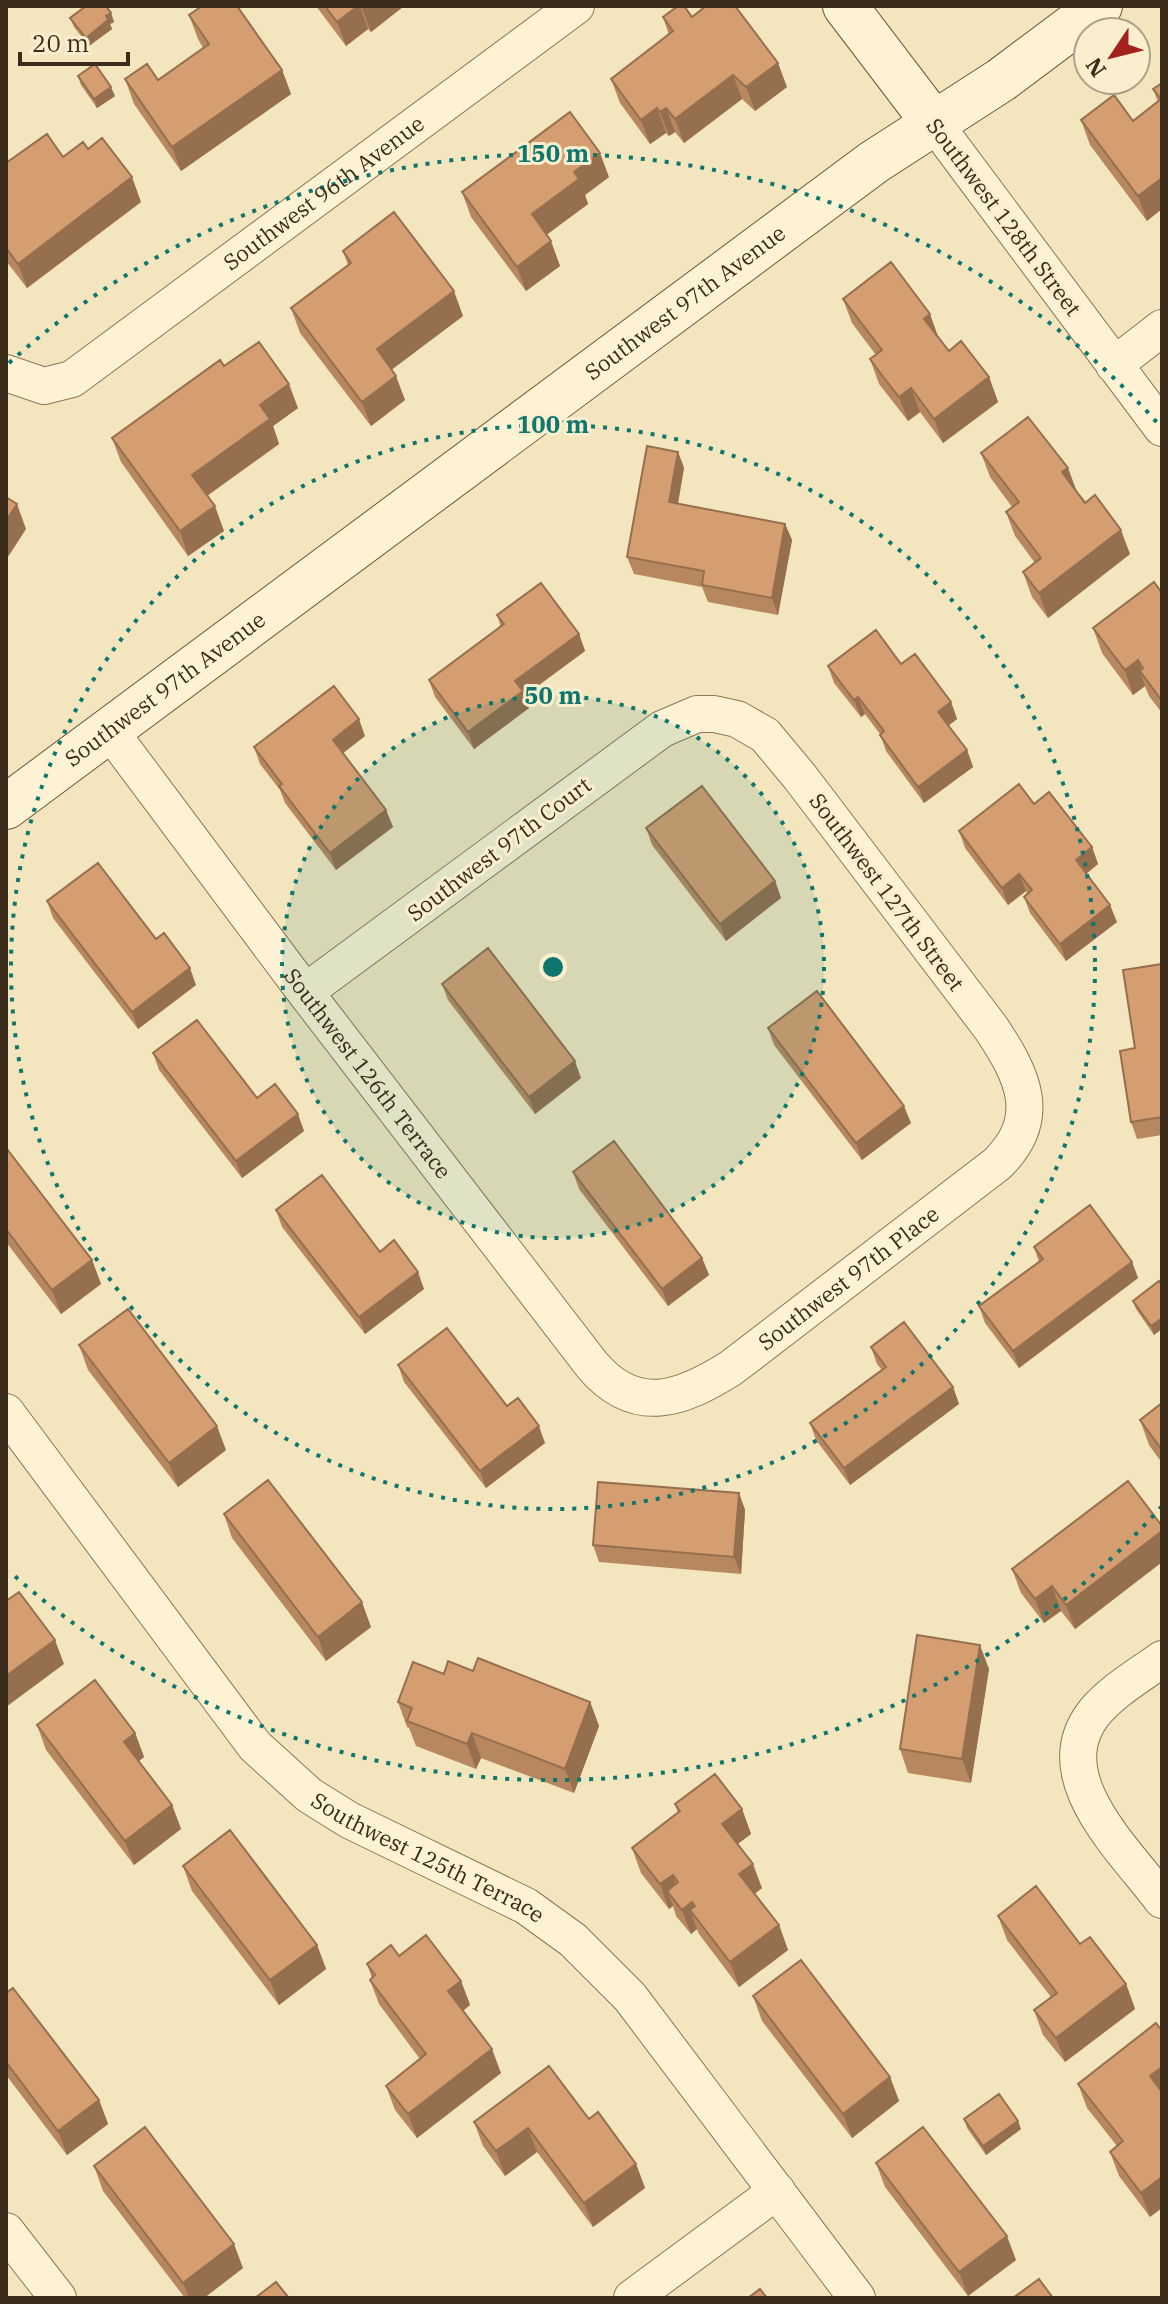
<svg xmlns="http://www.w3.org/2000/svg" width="1168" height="2304" viewBox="0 0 1168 2304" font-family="'IBM Plex Serif',serif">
	<rect width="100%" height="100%" fill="#f3e5be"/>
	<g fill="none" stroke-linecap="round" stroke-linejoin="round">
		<defs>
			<g id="street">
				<path d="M934 123 1162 428"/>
				<path d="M1114 365 1162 328"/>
				<path id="s1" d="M6 373 44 386 72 379 576 6"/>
				<path id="s2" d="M109 730 305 992 592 1365C636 1417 682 1399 731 1368L997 1164C1044 1118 1023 1076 991 1028L800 777 765 735 737 719 714 714H697L662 729 305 992"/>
				<path id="s3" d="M6 1412 255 1746 309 1795 349 1820 526 1906 573 1940 630 1997 857 2298"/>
				<path d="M1162 1659C1140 1675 1112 1691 1094 1713 1044 1777 1125 1850 1162 1900"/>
				<path d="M6 2231 58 2298"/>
				<path d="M632 2298 777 2191"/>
			</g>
			<g id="secondary">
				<path d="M845 6 934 123"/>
				<path id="s4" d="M6 807 874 162 1001 80 1100 6"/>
			</g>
		</defs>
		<use href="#street" stroke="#8e7555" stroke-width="38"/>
		<use href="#secondary" stroke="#6f5638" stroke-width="46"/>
		<use href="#street" stroke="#fdf2d3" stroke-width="36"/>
		<use href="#secondary" stroke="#fdf2d3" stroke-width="44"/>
	</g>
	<path fill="#b78860" d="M316 6H404L371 32 368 29 346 46Z
		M111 13 114 22 110 24 112 29 89 46 74 27 70 18Z
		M189 15 282 70 291 94 181 171 134 104 125 79 158 80 203 48 198 39Z
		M663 17H692L787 87 755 111 742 99 684 143 675 132 669 136 666 133 650 144 620 103 611 79 669 35Z
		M78 76 115 96 97 108 81 85Z
		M1162 83 1147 221 1090 145 1081 120 1133 121 1158 102 1153 89Z
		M88 149 141 202 27 288 6 261V163L63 157Z
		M609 177 585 195 588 204 547 234 560 266 526 291 471 217 462 192Z
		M343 251 463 316 392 369 405 400 371 426 300 333 291 308 348 265Z
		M843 299 939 338 949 351 989 377 998 402 943 443 920 412 908 421 879 384 870 359 876 355 852 323Z
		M224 366 298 408 273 426 279 444 207 496 224 531 188 556 121 462 112 438Z
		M678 452 684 468 678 504 785 524 792 540 778 615 708 602 702 587 634 574 627 557Z
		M981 453 1076 490 1130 554 1048 618 1032 597 1023 572 1035 563 1015 536 1006 512 1012 507 990 477Z
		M1162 593V713L1149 696 1145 686 1133 695 1102 653 1093 628Z
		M497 615 579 634 585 651 524 696 529 708 474 749 435 697 429 680 501 627Z
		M901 664 951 702 957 719 948 726 967 750 973 767 924 803 886 751 880 734 865 714 861 717 834 683 828 666Z
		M365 736 343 753 386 810 393 827 336 870 285 803 280 790 260 764 254 747Z
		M1034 804 1092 847 1098 864 1086 874 1117 922 1066 961 1030 913 1024 897 1027 894 1026 891 1008 905 965 848 959 831Z
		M646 828 775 881 781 898 726 941 652 845Z
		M47 901 156 939 196 985 138 1029 53 918Z
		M1162 964V1135L1137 1139 1131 1122 1135 1048Z
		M442 984 581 1078 535 1114 448 1000Z
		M768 1028 911 1123 862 1160 774 1045Z
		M153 1053 257 1098 304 1131 242 1178 159 1070Z
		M6 1150 92 1260 101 1284 61 1314 6 1242Z
		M573 1172 702 1258 709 1275 668 1306 579 1189Z
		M276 1210 380 1252 424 1289 365 1334 282 1227Z
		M1034 1247 1132 1262 1138 1278 1019 1368 985 1323 979 1306 1039 1262Z
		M1159 1281 1154 1335 1136 1309 1133 1301Z
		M79 1345 226 1450 178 1487 88 1370Z
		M871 1347 953 1387 959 1404 850 1485 816 1440 810 1423 882 1370 877 1364Z
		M398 1365 507 1406 545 1443 486 1488 404 1382Z
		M1162 1403V1463L1149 1445 1140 1420Z
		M739 1493 745 1510 741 1574 599 1562 593 1545Z
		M224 1514 371 1627 326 1661 232 1538Z
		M1162 1526V1562L1075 1629 1061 1611 1044 1623 1021 1593 1012 1569Z
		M989 1669 971 1783 908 1773 900 1749Z
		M473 1671 590 1702 599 1726 574 1793 481 1758 476 1769 416 1746 409 1728 407 1727 398 1702 444 1674Z
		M37 1725 135 1733 144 1757 139 1761 172 1805 181 1829 134 1865 46 1750Z
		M675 1804 742 1809 751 1834 737 1844 762 1888 755 1894 779 1925 788 1950 739 1987 699 1934 697 1929 691 1934 676 1916 673 1906 669 1909 641 1873 632 1848 678 1813Z
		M183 1866 317 1945 326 1969 279 2005 192 1891Z
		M998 1916 1080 1944 1126 1984 1135 2009 1065 2062 1043 2035 1034 2010 1051 1997 1007 1940Z
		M399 1956 461 1981 470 2005 463 2011 501 2073 417 2138 395 2110 386 2086 420 2059 379 2004 370 1980 372 1978 367 1964Z
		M6 1993 99 2100 108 2124 67 2155 6 2075Z
		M753 1996 890 2077 899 2101 852 2138 762 2021Z
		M1162 2031 1150 2217 1119 2176 1110 2152 1117 2146 1087 2108 1078 2084Z
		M589 2119 636 2164 645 2188 593 2227 537 2152 505 2176 483 2146 474 2122Z
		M964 2119 1021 2129 986 2155 967 2128Z
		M876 2163 1016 2260 968 2296 885 2187Z
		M94 2166 243 2268 204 2298H185L103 2191Z"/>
	<path fill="#956f4e" d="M358 6H360L368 29 346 46 337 22Z
		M364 6H404L371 32 362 8Z
		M111 13 114 22 110 24 112 29 89 46 86 38 106 16Z
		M778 63 787 87 755 111 746 87Z
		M282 70 291 94 181 171 172 147Z
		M733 75 742 99 684 143 675 119Z
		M111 87 115 96 97 108 94 99Z
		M657 108 666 133 650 144 641 120Z
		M666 108 675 132 669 136 660 112Z
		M600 153 609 177 585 195 588 204 541 239 532 214 574 172Z
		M132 177 141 202 27 288 18 264Z
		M1162 178V209L1147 221 1138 196Z
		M551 241 560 266 526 291 517 267Z
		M454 291 463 316 386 374 377 349Z
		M930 314 939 339 924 319Z
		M396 376 405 400 371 426 362 402Z
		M989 377 998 402 943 443 934 419Z
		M289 384 298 408 273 426 279 444 201 500 192 475 260 405Z
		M911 388 920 412 908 421 899 397Z
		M678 452 684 468 675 519 669 502Z
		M1068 468 1077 492 1062 472Z
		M17 504 26 529 6 560V521Z
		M215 506 224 531 188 556 180 531Z
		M785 524 792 540 778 615 772 598Z
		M1121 530 1130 554 1048 618 1039 593Z
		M579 634 585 651 524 696 529 708 474 749 468 732 515 681Z
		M1138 660 1144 677 1140 671 1145 686 1133 695 1125 670Z
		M858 697 865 714 861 717 854 700Z
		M951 702 957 719 944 729 938 712Z
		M359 719 365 736 339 756 333 740Z
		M967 750 973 767 924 803 918 787Z
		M386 810 393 827 336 870 330 853Z
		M1092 847 1098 864 1082 877 1076 860Z
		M1019 874 1026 891 1008 905 1002 888Z
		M775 881 781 898 726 941 720 924Z
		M1110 905 1117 922 1066 961 1060 944Z
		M190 968 196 985 138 1029 132 1012Z
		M575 1061 581 1078 535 1114 529 1097Z
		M904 1106 911 1123 862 1160 856 1143Z
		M298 1114 304 1131 242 1178 236 1161Z
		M702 1258 709 1275 668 1306 662 1289Z
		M92 1260 101 1284 61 1314 52 1290Z
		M1132 1262 1138 1278 1019 1368 1013 1351Z
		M418 1272 424 1289 365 1334 359 1317Z
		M1162 1318V1329L1154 1335 1151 1326Z
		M953 1387 959 1404 850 1485 844 1468Z
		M217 1426 226 1450 178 1487 169 1463Z
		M539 1426 545 1443 486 1488 480 1471Z
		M739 1493 745 1510 741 1574 734 1557Z
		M1162 1531V1562L1075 1629 1066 1605Z
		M1052 1586 1061 1611 1044 1623 1035 1599Z
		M362 1602 371 1627 326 1661 318 1637Z
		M55 1640 64 1664 6 1707V1676Z
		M980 1645 989 1669 971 1783 962 1759Z
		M590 1702 599 1726 574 1793 565 1769Z
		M135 1733 144 1757 133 1766 124 1742Z
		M472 1733 481 1758 476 1769 467 1744Z
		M172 1805 181 1829 134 1865 125 1841Z
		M742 1809 751 1834 731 1849 722 1824Z
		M753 1864 762 1888 748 1898 739 1874Z
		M673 1875 681 1899 667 1891 673 1906 669 1909 660 1884Z
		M692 1902 700 1923 690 1910 697 1929 691 1934 682 1910Z
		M779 1925 788 1950 739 1987 730 1962Z
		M317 1945 326 1969 279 2005 270 1980Z
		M461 1981 470 2005 457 2015 448 1991Z
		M1126 1984 1135 2009 1065 2062 1056 2038Z
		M492 2049 501 2073 417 2138 408 2114Z
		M1162 2067V2098L1150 2076Z
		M890 2077 899 2101 852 2138 843 2114Z
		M99 2100 108 2124 67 2155 58 2131Z
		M1018 2121 1021 2129 986 2155 983 2146Z
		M528 2128 537 2152 505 2176 496 2151Z
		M636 2164 645 2188 593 2227 584 2203Z
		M1162 2177V2208L1150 2217 1141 2193Z
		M1007 2236 1016 2260 968 2296 959 2272Z
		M234 2244 243 2268 204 2298H189L183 2283Z"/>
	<path fill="#d59e70" stroke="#956f4e" stroke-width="2" d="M86 6H106L111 13 106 16 108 20 86 38 70 18Z
		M202 6H237L282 70 172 147 125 79 147 64 158 80 209 44 189 15Z
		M325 6H358L337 22Z
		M678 6H684L692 17 706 6H735L778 63 746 87 733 75 675 119 666 108 660 112 657 108 641 120 611 79 673 31 663 17Z
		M95 64 111 87 94 99 78 76Z
		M1162 83V178L1138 196 1081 120 1114 95 1133 121 1161 99 1153 89Z
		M570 112 600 153 574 172 579 179 532 214 551 241 517 267 462 192Z
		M47 134 63 157 83 142 88 149 102 138 132 177 18 264 6 248V163Z
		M394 212 454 291 377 349 396 376 362 402 291 308 351 263 343 251Z
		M891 262 930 314 924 319 949 351 961 341 989 377 934 419 911 388 899 397 884 378 870 359 882 350 843 299Z
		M259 342 289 384 260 405 270 419 192 475 215 506 180 531 112 438 220 360 224 366Z
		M1028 417 1068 468 1062 472 1085 503 1095 495 1121 530 1039 593 1023 572 1041 558 1006 512 1019 502 981 453Z
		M647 446 678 452 669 502 785 524 772 598 702 585 704 571 627 557Z
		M6 497 17 504 6 521Z
		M1154 582 1162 593V701L1140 671 1143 668 1138 660 1125 670 1093 628Z
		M541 583 579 634 515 681 523 691 468 732 429 680 504 624 497 615Z
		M876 630 901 664 915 654 951 702 938 712 967 750 918 787 880 735 884 731 858 697 854 700 828 666Z
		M334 686 359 719 333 740 386 810 330 853 279 786 282 784 254 747Z
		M1019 784 1034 804 1049 792 1092 847 1076 860 1110 905 1060 944 1024 897 1032 890 1019 874 1002 888 959 831Z
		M702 786 775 881 720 924 646 828Z
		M98 863 156 939 164 933 190 968 132 1012 47 901Z
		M488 948 575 1061 529 1097 442 984Z
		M1162 964V1117L1131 1122 1120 1051 1135 1048 1123 970Z
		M817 991 904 1106 856 1143 768 1028Z
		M197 1020 257 1098 275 1084 298 1114 236 1161 153 1053Z
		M614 1141 702 1258 662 1289 573 1172Z
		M7 1149 92 1260 52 1290 6 1229V1150Z
		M322 1175 380 1252 394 1240 418 1272 359 1317 276 1210Z
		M1090 1205 1132 1262 1013 1351 979 1306 1043 1259 1034 1247Z
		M1159 1281 1162 1285V1318L1151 1326 1133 1301Z
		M128 1309 217 1426 169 1463 79 1345Z
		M904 1322 953 1387 844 1468 810 1423 886 1367 871 1347Z
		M447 1328 507 1406 518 1398 539 1426 480 1471 398 1365Z
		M1162 1403V1450L1140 1420Z
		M268 1480 362 1602 318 1637 224 1514Z
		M1128 1481 1162 1526V1531L1066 1605 1052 1586 1035 1599 1012 1569Z
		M598 1482 739 1493 734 1557 593 1545Z
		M19 1592 55 1640 6 1676V1601Z
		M917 1635 980 1645 962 1759 900 1749Z
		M478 1658 590 1702 565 1769 472 1733 467 1744 407 1721 412 1708 398 1702 413 1662 444 1674 448 1661 473 1671Z
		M95 1680 135 1733 124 1742 172 1805 125 1841 37 1725Z
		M715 1774 742 1809 722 1824 753 1864 739 1874 779 1925 730 1962 690 1910 695 1906 692 1902 682 1910 667 1891 678 1882 673 1875 660 1884 632 1848 680 1811 675 1804Z
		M230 1830 317 1945 270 1980 183 1866Z
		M1036 1886 1080 1944 1090 1937 1126 1984 1056 2038 1034 2010 1057 1993 998 1916Z
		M426 1935 461 1981 448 1991 492 2049 408 2114 386 2086 426 2054 370 1980 375 1975 367 1964 391 1945 399 1956Z
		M801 1960 890 2077 843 2114 753 1996Z
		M13 1988 99 2100 58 2131 6 2062V1993Z
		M1156 2023 1162 2031V2067L1150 2076 1162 2092V2177L1141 2193 1110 2152 1123 2141 1078 2084Z
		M549 2066 589 2119 598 2112 636 2164 584 2203 528 2128 496 2151 474 2122Z
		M999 2094 1018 2121 983 2146 964 2119Z
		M145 2127 234 2244 183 2283 94 2166Z
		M923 2127 1007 2236 959 2272 876 2163Z
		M1039 2279 1053 2298H1013Z
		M276 2282 289 2298H255Z
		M760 2289 767 2298H748Z"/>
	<circle cx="553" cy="967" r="271" fill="#0f766e" fill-opacity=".12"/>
	<g fill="none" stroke="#0f766e" stroke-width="4" stroke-dasharray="4 8">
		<circle cx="553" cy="967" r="271"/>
		<circle cx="553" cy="967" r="542"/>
		<path d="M1162 1506A813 813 0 0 1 9 1571M9 363A813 813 0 0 1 1162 428"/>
	</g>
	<g text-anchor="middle" stroke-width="6" stroke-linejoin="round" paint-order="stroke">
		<g font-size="22" fill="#3b2c1b" stroke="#f9efcf">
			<text dy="8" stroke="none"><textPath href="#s1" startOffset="382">Southwest 96th Avenue</textPath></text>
			<text transform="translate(1004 217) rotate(53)" y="8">Southwest 128th Street</text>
			<text dy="8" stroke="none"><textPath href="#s4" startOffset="846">Southwest 97th Avenue</textPath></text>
			<text dy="8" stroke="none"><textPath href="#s4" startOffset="198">Southwest 97th Avenue</textPath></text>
			<text transform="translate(499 849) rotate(-37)" y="8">Southwest 97th Court</text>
			<text transform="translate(887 892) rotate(53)" y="8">Southwest 127th Street</text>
			<text dy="8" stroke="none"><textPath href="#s2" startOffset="430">Southwest 126th Terrace</textPath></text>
			<text dy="8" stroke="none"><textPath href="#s2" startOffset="1102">Southwest 97th Place</textPath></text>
			<text dy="8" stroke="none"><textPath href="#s3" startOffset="624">Southwest 125th Terrace</textPath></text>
		</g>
	</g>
	<circle cx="553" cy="967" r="12" fill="#0f766e" stroke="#f9efcf" stroke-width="4"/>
	<g font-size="24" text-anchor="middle" font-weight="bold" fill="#0f766e" stroke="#f9efcf" stroke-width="6" stroke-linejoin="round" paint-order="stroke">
		<text x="553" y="162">150 m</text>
		<text x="553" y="433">100 m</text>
		<text x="553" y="704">50 m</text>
	</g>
	<rect width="1168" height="2304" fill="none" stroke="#3b2c1b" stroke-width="16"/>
	<g transform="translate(1112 56) rotate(235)"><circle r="38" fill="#f9efcf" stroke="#ada187" stroke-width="2"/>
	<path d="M0-6L14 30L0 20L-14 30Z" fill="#a4221e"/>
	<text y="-12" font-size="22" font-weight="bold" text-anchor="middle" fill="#3b2c1b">N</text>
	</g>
	<path d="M20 52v12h108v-12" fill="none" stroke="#3b2c1b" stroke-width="4"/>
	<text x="32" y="52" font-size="24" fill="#3b2c1b" stroke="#f9efcf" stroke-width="6" paint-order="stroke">20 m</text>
</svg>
